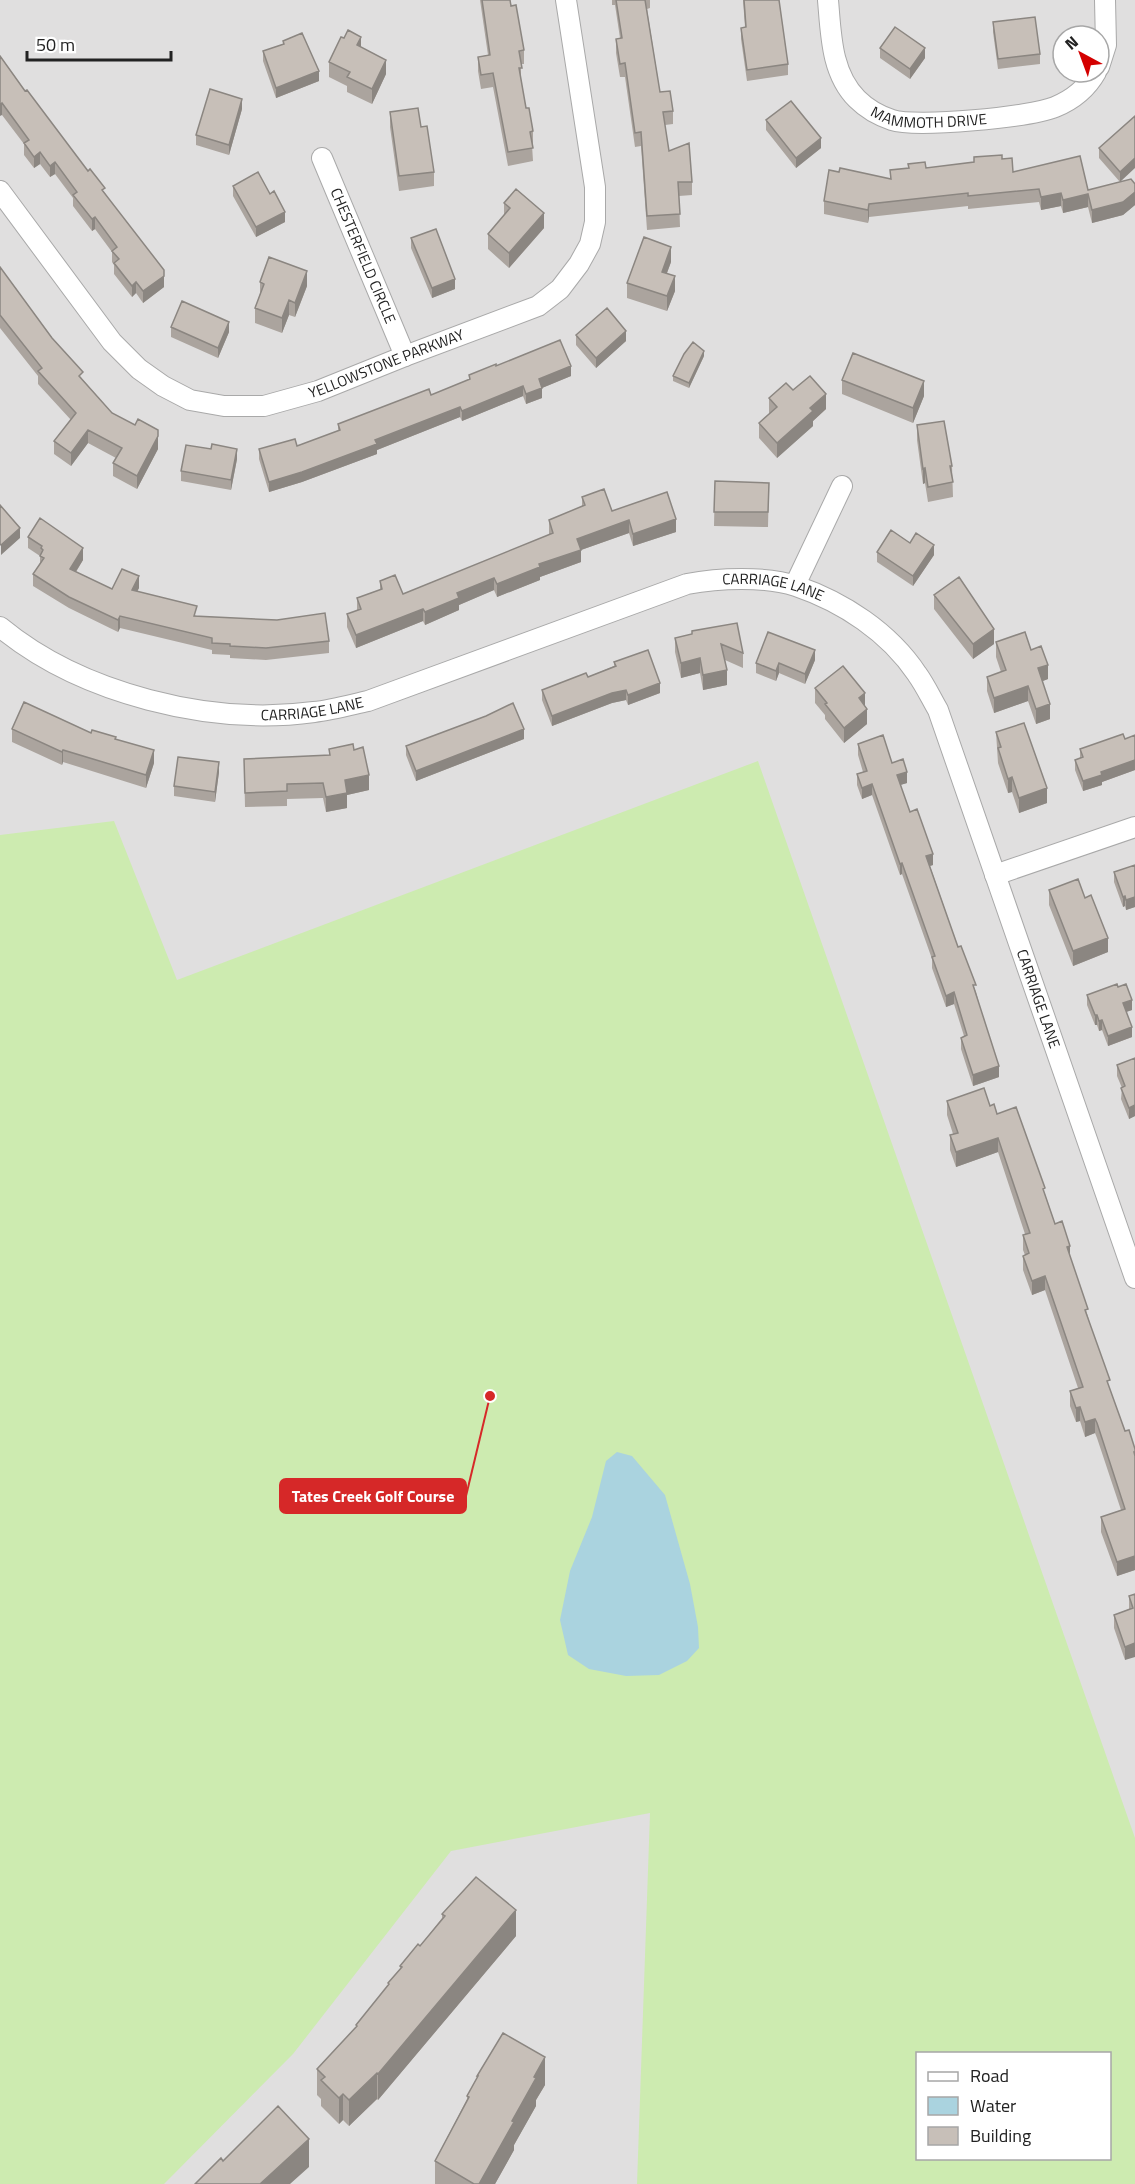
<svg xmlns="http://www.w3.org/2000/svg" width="1135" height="2184" viewBox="0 0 1135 2184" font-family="'Titillium Web',sans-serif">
	<rect width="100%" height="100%" fill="#f2efe9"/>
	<path fill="#e0dfdf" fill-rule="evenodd" d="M0 0H1135V2184H0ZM1063 36H1099V72H1063ZM918 2054H1110V2158H918Z"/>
	<path fill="#cdebb0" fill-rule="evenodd" d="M758 761 1135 1838V2184H637L650 1813 451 1851 293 2054 164 2184H0V835L114 821 177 980ZM918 2054H1110V2158H918Z"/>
	<path fill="#aad3df" d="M617 1452 632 1456 665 1495 690 1584 698 1627 699 1648 687 1661 659 1675 626 1676 589 1669 568 1655 560 1620 570 1571 592 1517 606 1461Z"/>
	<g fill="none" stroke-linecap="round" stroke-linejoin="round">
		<defs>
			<g id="street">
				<path id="s1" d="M828 0C831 34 831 73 857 99 866 108 880 116 892 120 916 128 1031 117 1055 107 1072 100 1087 88 1096 72"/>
				<path d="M1099 67 1106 45 1105 0"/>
				<path id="s2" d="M322 158 405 356"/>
				<path id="s3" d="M0 191 112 342 139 369 163 386 190 400 224 406H264L318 391 405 356 538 306 560 289 579 264 590 244 595 222V187L566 0"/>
				<path d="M795 585 842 486"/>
				<path id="s4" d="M0 627C81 694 211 726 314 712 332 710 350 705 368 701L687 584C718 578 766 576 796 586 843 602 889 632 917 674 925 685 931 698 938 710L1135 1278"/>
				<path d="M995 875 1135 827"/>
			</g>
		</defs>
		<use href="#street" stroke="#a9a9a9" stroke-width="22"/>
		<use href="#street" stroke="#fff" stroke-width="20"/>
	</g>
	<path fill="#aba49e" d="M480 0H510L524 50V64H521V81L526 108 533 131V145H532L533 161 508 166 493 87 481 89 478 71V57L488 55Z
		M612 0H650V8L647 9 660 92 673 111V124L665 125 669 151 692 182V195L679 196 680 227 647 230 641 146 635 147 625 77H620L616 53V39L620 38 615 5H612Z
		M743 0H779L788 64V75L747 81 741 39V28L745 27Z
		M993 22 1040 54V64L998 69 993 32Z
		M283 41 319 81 276 98 263 61V51L283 44Z
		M361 47 386 74 372 104 347 92V86L329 77V62Z
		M880 48 925 58 910 79 880 58Z
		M0 56 25 91 105 193 164 287 143 303 136 293 132 297 114 274V265L112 262V252L95 229 92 231 73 206V198L55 174 50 177 40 164 34 168 24 155V144L2 115Z
		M242 109 229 155 196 145V135Z
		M390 112 421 127 434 172V186L399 191 390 127Z
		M1135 116 1120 182 1135 184V205L1123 215 1092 223 1088 207 1063 213 1061 206 1041 210 1039 202 968 209V206L869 217 868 223 824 214V201L839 172 890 179V170L908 168V164L926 168 1002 159 1013 172 1088 190 1120 182 1099 158V148Z
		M766 120 821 148 796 168 766 130Z
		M233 186 285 222 256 237 233 196Z
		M504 203 544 228 509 268 488 249V234L504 216Z
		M411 238 455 289 432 298 411 248Z
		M671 262 667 273 675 291 667 311 627 298V283Z
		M0 267 83 380 112 413 158 449 137 489 113 476V463L116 458 88 443 71 466 54 454V441L71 420 38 384V376L0 328Z
		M260 282 307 286 295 317 289 315 282 333 255 323V308L260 294Z
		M171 327 229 332 218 358 171 337Z
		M576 335 626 341 596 368 576 345Z
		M704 356 689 388 673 381V376Z
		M496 366 571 376 542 388V398L526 404 523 396 462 421 460 417 377 450V454L302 482 269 492 259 459V449L297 446 338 431V424L431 395 469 380V375Z
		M842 380 924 396 913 423 842 394Z
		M793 390 826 409 813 421V426L777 458 759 438V423L769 414V398Z
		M917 425 952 466 953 497 928 502 925 483 923 484 917 440Z
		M211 449 237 459 231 490 181 481V471Z
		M715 481 769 483 768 527 714 526Z
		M582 497 612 511 676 532 633 546 629 533 581 550V562L540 577V580L497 597 494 590 459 605V610L425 625 423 621 356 648 347 627V614L357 611V598L380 590V581L403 594 549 535V520L582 507Z
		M28 537 83 560 76 572 112 589 139 588 137 591 197 616 329 641V653L266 660 230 658V655L212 654V650L120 628 118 632 69 608 33 586V574L40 565V556L28 548Z
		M910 543 934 555 913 586 877 562V552Z
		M934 595 994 644 973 659 934 609Z
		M692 631 743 653V668L725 660 727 685 703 690 700 673 681 678 675 652V638L692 634Z
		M996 642 1031 650 1048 679 1042 681 1050 719 1036 724 1028 701 994 713 987 691V677L1001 672 996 657Z
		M815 660 805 684 779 673 776 681 756 673V663Z
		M614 662 660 693 628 705 626 700 612 703 552 726 542 700V690L588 677 614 666Z
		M815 688 865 706 867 724 844 743 825 719V715L815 703Z
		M12 729 91 733 116 739 154 763 146 788 63 762 62 765 12 742Z
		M996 732 1047 803 1019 813 1012 792 1008 793 998 763Z
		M1135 735V770L1102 782V785L1083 791 1075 770V760L1080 758V749L1125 739Z
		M524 739 416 781 406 755V746Z
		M858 744 892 763 907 783 900 785 910 812 933 865 930 866 958 947 976 992 999 1077 973 1086 961 1049V1038L964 1036 954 1004 946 1007 932 968V959L902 874 900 875 872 795 862 799 857 785V774L863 772 858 755Z
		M329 749 369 790 347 795V808L326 812 323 798 287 799V806L245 807 244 759 329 756Z
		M219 772 215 802 174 796V786Z
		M1135 865V907L1126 910 1125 906 1123 907 1114 882V872Z
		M1049 890 1085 898 1108 952 1073 966 1049 905Z
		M1118 987 1132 1010 1126 1012 1132 1037 1108 1046 1102 1030 1099 1031 1097 1025H1095L1087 1005V995Z
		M1135 1058V1116L1129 1119 1121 1099 1122 1088 1117 1076V1065Z
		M947 1101 990 1106 997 1114 1045 1194 1055 1224 1070 1257 1110 1390 1125 1431 1135 1449V1570L1117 1576 1101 1532V1517L1121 1510 1097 1438 1095 1433 1085 1437 1080 1421 1076 1422 1070 1406V1391L1078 1388 1045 1290 1032 1295 1023 1270V1256L1025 1255 1023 1250V1235L1025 1234 998 1152 956 1167 950 1150V1135L953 1134 947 1115Z
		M1135 1594 1125 1660 1114 1628V1615L1129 1609V1596Z
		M442 1914 516 1936 378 2100 377 2099 349 2126 343 2120 339 2124 321 2106V2099L317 2095V2069L356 2027V2025L388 1986V1983L400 1969V1966L420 1946 442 1918Z
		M477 2076 545 2085 536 2100V2106L514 2145V2150L495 2184H435V2161L467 2099V2096L477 2080Z"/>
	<path fill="#8b8681" d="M361 37V51L357 45Z
		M925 48V58L910 79V69Z
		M386 60V74L372 104V89Z
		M319 71V81L276 98V88Z
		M242 99V109L229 155V145Z
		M2 103V115L0 116V105Z
		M821 138V148L796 168V158Z
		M40 152V164L34 168V157Z
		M1135 158V168L1120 182V172Z
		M55 162V174L50 177V166Z
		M1135 192V205L1123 215 1092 223V210Z
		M1061 193V206L1041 210V197Z
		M1088 194V207L1063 213V200Z
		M869 204V217L868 223V210Z
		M285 212V222L256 237V227Z
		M544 213V228L509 268V253Z
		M95 217V229L92 231V219Z
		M671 247V262L662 286V272Z
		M307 271V286L295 317V303Z
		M164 276V287L143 303V291Z
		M675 276V291L667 311V296Z
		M455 279V289L432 298V288Z
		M136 282V293L132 297V286Z
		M289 300V315L282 333V318Z
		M229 322V332L218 358V348Z
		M626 331V341L596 368V358Z
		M704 351V356L689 388V383Z
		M571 366V376L542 388V398L526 404V394L539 379Z
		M924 381V396L913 423V408Z
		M523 386V396L462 421V411Z
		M826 394V409L813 421V426L777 458V443L810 408Z
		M460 407V417L377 450V454L302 482 269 492V482Z
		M88 430V443L71 466V453Z
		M158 436V449L137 489V476Z
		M237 449V459L231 490V480Z
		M925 468V483L923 484V469Z
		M676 519V532L633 546V534Z
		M629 520V533L581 550V562L540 577V580L497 597V584L539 564 577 539Z
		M20 528V538L1 555V545Z
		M934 545V555L913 586V576Z
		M83 548V560L70 581V569Z
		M139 576V588L132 602V590Z
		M494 578V590L459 605V610L425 625V612L457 593Z
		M423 609V621L356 648V635Z
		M120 616V628L118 632V620Z
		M994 629V644L973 659V644Z
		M815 650V660L805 684V674Z
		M700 658V673L681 678V663Z
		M779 663V673L776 681V671Z
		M1048 665V679L1038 683V668Z
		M727 670V685L703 690V675Z
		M660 683V693L628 705V695Z
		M1028 686V701L994 713V698Z
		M626 690V700L612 703 552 726V716L612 693Z
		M865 693V708L859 698Z
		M1050 704V719L1036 724V709Z
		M867 709V724L844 743V728Z
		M524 729V739L416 781V771Z
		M63 750V762L62 765V752Z
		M154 750V763L146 788V775Z
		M1135 760V770L1102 782V785L1083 791V781L1101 772Z
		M219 762V772L215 802V792Z
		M907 772V783L897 786V775Z
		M369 775V790L347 795V808L326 812V797L345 780Z
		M1012 777V792L1008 793V779Z
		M872 784V795L862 799V788Z
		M1047 788V803L1019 813V798Z
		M933 854V865L926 867V856Z
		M902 863V874L900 875V864Z
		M1125 896V906L1123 907V897Z
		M1135 897V907L1126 910V900Z
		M1108 938V952L1073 966V951Z
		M954 992V1004L946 1007V996Z
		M1132 1000V1010L1123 1013V1003Z
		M1095 1015H1097V1025H1095Z
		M1102 1020V1030L1099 1031V1021Z
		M1132 1027V1037L1108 1046V1036Z
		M999 1066V1077L973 1086V1075Z
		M1135 1105V1116L1129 1119V1108Z
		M998 1138V1152L956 1167V1152Z
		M1070 1246V1260L1067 1247Z
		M1045 1276V1290L1032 1295V1281Z
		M1080 1407V1421L1076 1422V1408Z
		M1095 1419V1433L1085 1437V1422Z
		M1135 1556V1570L1117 1576V1562Z
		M1135 1643V1657L1125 1660V1647Z
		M516 1910V1936L378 2100V2074Z
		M545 2057V2085L536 2100V2106L514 2145V2150L495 2184H479L534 2077Z
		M377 2073V2099L349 2126V2100Z
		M343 2094V2120L339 2124V2098Z
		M309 2139V2167L290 2184H260Z"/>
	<path fill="#c7bfb8" stroke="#8b8681" stroke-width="1.5" d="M482 0H510L511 6 516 5 524 50 519 51 522 68H519L526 108H529L533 131 530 132 533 148 508 152 493 73 481 75 478 57 490 55Z
		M616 0H645L660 92 670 91 673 111 663 112 669 151 689 143 692 182H678L680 214 647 216 641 132 635 133 625 63 620 64 616 39 622 38Z
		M744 0H779L788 64 747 70 741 28 746 27Z
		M1035 17 1040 54 998 59 993 22Z
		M895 27 925 48 910 69 880 48Z
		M348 30 361 37 357 45 386 60 372 89 347 77 350 72 329 62 341 37 344 38Z
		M302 33 319 71 276 88 263 51 284 44 283 41Z
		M0 56 25 91 27 90 88 171 90 169 105 188 102 190 164 270V276L143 291 136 282 132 286 114 263 119 259 112 251 117 247 95 217 92 219 73 195 77 192 55 162 50 166 40 152 34 157 24 143 29 140 2 103 0 105Z
		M210 89 242 99 229 145 196 135Z
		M791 101 821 138 796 158 766 120Z
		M418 108 421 127 427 126 434 172 399 176 390 112Z
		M1135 116V158L1120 172 1099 148Z
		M1002 155V159L1012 158 1013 172 1080 156 1088 190 1131 179 1135 184V192L1123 202 1092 210 1088 194 1063 200 1061 193 1041 197 1039 189 968 196V193L869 204 868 210 824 201 829 170 839 172 840 168 891 179 890 170 909 168 908 164 925 162 926 168 974 162V157Z
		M258 172 270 194 274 191 285 212 256 227 233 186Z
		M516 189 544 213 509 253 488 234 510 208 504 203Z
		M436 229 455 279 432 288 411 238Z
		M644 237 671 247 662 272 675 276 667 296 627 283Z
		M269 257 307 271 295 303 289 300 282 318 255 308 264 284 260 282Z
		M0 267 52 338 83 372 79 376 112 413 135 425 138 419 158 430V436L137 476 113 463 122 448 88 430 71 453 54 441 76 413 38 371 42 368 0 315Z
		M182 301 229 322 218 348 171 327Z
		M607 308 626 331 596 358 576 335Z
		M560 340 571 366 539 379 542 388 526 394 523 386 462 411 460 407 375 440 377 444 302 472 269 482 259 449 295 439 297 446 340 430 338 424 429 389 431 395 470 379 469 375 496 364V366Z
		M693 342 704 351 689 383 673 376 684 354Z
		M853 353 924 381 913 408 842 380Z
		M810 376 826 394 810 408 813 411 777 443 759 423 777 407 769 398 786 383 793 390Z
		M944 421 952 466H950L953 482 928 487 925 468 923 469 917 425Z
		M212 444 237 449 231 480 181 471 186 445 211 449Z
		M715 481 769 483 768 512H714Z
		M604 489 612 511 667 492 676 519 633 534 629 520 577 539 581 550 539 564 540 567 497 584 494 578 457 593 459 598 425 612 423 609 356 635 347 614 361 609 357 598 382 589 380 581 395 575 403 594 553 533 549 520 585 505 582 497Z
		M0 505 20 528 1 545 0 544Z
		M40 518 83 548 70 569 112 589 122 569 139 576 132 590 197 606 194 616 277 620 325 613 329 641 266 648 230 646V644L212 643V638L120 616 118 620 69 597 33 574 44 558 40 556 43 550 41 548 42 546 28 537Z
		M891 530 910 543 916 533 934 545 913 576 877 552Z
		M959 577 994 629 973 644 934 595Z
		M737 623 743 653 721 644 727 670 703 675 700 658 681 663 675 638 692 634V631Z
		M768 632 815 650 805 674 779 663 776 671 756 663Z
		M1025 632 1031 650 1041 646 1048 665 1038 668 1050 704 1036 709 1028 686 994 698 987 677 1006 670 996 642Z
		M648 650 660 683 628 695 626 690 612 693 552 716 542 690 586 673 588 677 616 666 614 662Z
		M843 666 865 693 859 698 867 709 844 728 825 704 827 703 815 688Z
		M24 702 91 733 92 730 116 737 115 739 154 750 146 775 63 750 62 752 12 729Z
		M513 703 524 729 416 771 406 746 486 716Z
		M1024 723 1047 788 1019 798 1012 777 1008 779 998 748 1001 747 996 732Z
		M1123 734 1125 739 1135 735V760L1101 772 1102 775 1083 781 1075 760 1083 757 1080 749Z
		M883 735 892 763 903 759 907 772 897 775 910 812 917 809 933 854 926 856 958 947 961 946 976 985H973L999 1066 973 1075 961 1038 967 1035 954 992 946 996 932 957 935 956 902 863 900 864 872 784 862 788 857 774 867 771 858 744Z
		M353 744 354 750 363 747 369 775 345 780 347 793 326 797 323 783 287 784V791L245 793 244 759 330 755 329 749Z
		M178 757 219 762 215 792 174 786Z
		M1135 865V897L1126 900 1125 896 1123 897 1114 872Z
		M1078 879 1085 898 1091 895 1108 938 1073 951 1049 890Z
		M1117 984 1118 987 1126 984 1132 1000 1123 1003 1132 1027 1108 1036 1102 1020 1099 1021 1097 1015H1095L1087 995Z
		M1135 1058V1105L1129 1108 1121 1088 1125 1086 1117 1065Z
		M984 1088 990 1106 994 1104 997 1114 1016 1107 1045 1188 1043 1189 1055 1224 1062 1221 1070 1246 1067 1247 1088 1309 1085 1310 1110 1380 1107 1381 1125 1431 1129 1430 1135 1449V1452H1134L1135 1456V1556L1117 1562 1101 1517 1125 1509 1097 1423 1095 1419 1085 1422 1080 1407 1076 1408 1070 1391 1083 1387 1045 1276 1032 1281 1023 1256 1029 1253 1023 1235 1030 1233 998 1138 956 1152 950 1135 958 1133 947 1101Z
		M1135 1594V1643L1125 1647 1114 1615 1133 1608 1129 1596Z
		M476 1877 516 1910 378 2074 377 2073 349 2100 343 2094 339 2098 321 2080 325 2077 317 2069 357 2026 356 2025 389 1984 388 1983 402 1967 400 1966 418 1944 420 1946 445 1916 442 1914Z
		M503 2033 545 2057 534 2077 536 2078 512 2121 514 2122 479 2184H474L435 2161 469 2097 467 2096 478 2076H477Z
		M278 2106 309 2139 260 2184H195L221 2158 223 2161Z"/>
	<g text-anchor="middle" stroke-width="4.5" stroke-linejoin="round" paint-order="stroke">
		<g font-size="15" fill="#222" stroke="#fff">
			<text dy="5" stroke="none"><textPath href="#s1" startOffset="183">MAMMOTH DRIVE</textPath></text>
			<text dy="5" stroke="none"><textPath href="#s2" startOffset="106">CHESTERFIELD CIRCLE</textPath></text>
			<text dy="5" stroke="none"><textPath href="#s3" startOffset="490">YELLOWSTONE PARKWAY</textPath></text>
			<text dy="5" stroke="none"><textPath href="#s4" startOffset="816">CARRIAGE LANE</textPath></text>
			<text dy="5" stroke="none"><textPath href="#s4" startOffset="332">CARRIAGE LANE</textPath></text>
			<text dy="5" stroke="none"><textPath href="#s4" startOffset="1338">CARRIAGE LANE</textPath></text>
		</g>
	</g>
	<path fill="none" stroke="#d62828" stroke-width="2" d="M490 1396L466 1496"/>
	<circle fill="#d62828" stroke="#fff" stroke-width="2" cx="490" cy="1396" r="6"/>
	<rect fill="#d62828" stroke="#d62828" stroke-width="2" x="280" y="1479" width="186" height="34" rx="6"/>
	<g font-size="16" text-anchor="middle" font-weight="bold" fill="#fff">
		<text x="373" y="1502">Tates Creek Golf Course</text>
	</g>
	<rect x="916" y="2052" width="195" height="108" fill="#ffffff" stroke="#a7a7a7" stroke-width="1.5"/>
	<rect x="928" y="2072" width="30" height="9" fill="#ffffff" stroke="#a7a7a7" stroke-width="1.5"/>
	<text x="970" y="2082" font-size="18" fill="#222222">Road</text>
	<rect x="928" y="2097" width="30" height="18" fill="#aad3df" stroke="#a7a7a7" stroke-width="1.5"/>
	<text x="970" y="2112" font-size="18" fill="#222222">Water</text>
	<rect x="928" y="2127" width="30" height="18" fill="#c7bfb8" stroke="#a7a7a7" stroke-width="1.5"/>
	<text x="970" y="2142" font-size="18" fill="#222222">Building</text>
	<g transform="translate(1081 54) rotate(319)"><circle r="28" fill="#ffffff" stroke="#a7a7a7" stroke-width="1.5"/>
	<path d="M0-4.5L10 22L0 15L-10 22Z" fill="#d40000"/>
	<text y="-9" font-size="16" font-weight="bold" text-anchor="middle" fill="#222222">N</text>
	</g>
	<path d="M27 51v9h144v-9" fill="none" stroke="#222222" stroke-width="3"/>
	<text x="36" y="51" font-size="18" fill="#222222" stroke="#ffffff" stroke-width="4.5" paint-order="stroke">50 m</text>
</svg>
